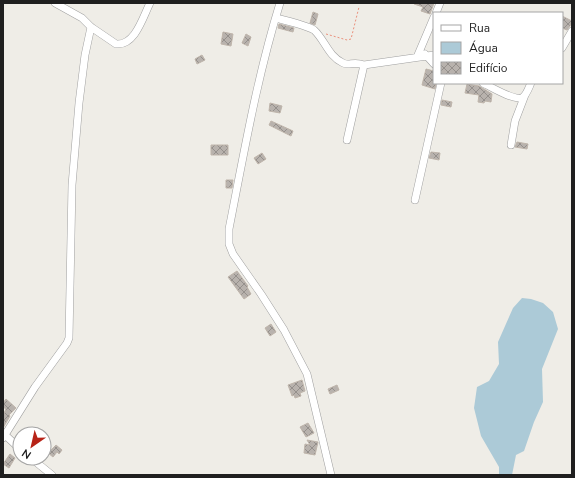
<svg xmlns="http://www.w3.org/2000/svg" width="575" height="478" viewBox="0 0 575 478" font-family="'Nunito Sans',sans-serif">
	<defs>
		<pattern id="building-cross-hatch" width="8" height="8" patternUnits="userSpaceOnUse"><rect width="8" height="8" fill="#b8b2ad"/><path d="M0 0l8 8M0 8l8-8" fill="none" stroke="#95908c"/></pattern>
	</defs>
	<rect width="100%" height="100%" fill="#efede7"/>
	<path fill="#accad7" d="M522 298 531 299 543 303 553 312 558 329 542 369 543 402 534 422 524 451 516 455 512 475 499 474V467L481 436 474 408 477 387 489 381 499 364 498 342 513 308Z"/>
	<path fill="url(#building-cross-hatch)" stroke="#bfb5ab" d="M414 3H434L430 14 421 11 423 7 414 4Z
		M313 12 318 14 315 25 310 23Z
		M562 16 572 21 570 26 567 30 562 28Z
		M279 24 294 28 293 32 278 28Z
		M223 32 233 34 231 46 221 44Z
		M246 34 251 37 248 46 242 43Z
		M202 55 205 60 197 64 195 59Z
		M426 69 434 71V83H436L435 89 422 85Z
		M467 84 479 86 492 94 491 102 485 101 484 103 478 102 479 95 465 93Z
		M442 100 452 102 451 107 441 105Z
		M270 103 282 106 280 113 269 111Z
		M271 121 293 131 291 136 269 125Z
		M517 142 528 144 527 149 515 147Z
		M211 145H228V155H211Z
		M431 152 440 153 439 160 429 158Z
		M262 153 266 159 258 164 254 158Z
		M226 180H233L232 188H226Z
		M237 271 248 286 247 287 251 294 244 299 228 277Z
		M271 324 276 332 270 336 265 328Z
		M302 380 305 391 300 393 301 396 295 398 294 395 292 396 288 385Z
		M337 385 339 390 330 394 328 389Z
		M6 399 16 408 9 415 10 416 3 428V415L6 409 3 407V403Z
		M308 423 314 433 306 437 300 427Z
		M307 440 318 442 315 455 304 453 305 444 310 445Z
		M56 445 62 450 59 454 57 452 53 457 48 453Z
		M10 454 15 458 9 468 3 464Z"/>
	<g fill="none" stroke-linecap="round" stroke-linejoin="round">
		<defs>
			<path id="minor" d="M55 3 82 18 91 27 116 44C135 46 143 17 150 3
				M280 3C257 77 244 153 229 229V244L233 254 261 294 284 330 307 374 331 475
				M436 13 440 3
				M276 18C284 20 308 26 314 30 325 40 328 56 343 63 349 66 354 61 364 65
				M562 48 572 31
				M425 54 434 64
				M417 57 434 17
				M483 83C491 87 516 102 523 97 527 94 529 87 531 83
				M347 140 364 65 434 55
				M511 145 515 121 525 95
				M415 200 441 83
				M3 433 20 449
				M3 438 35 387 67 343 69 338 72 185 79 103 85 55 91 27
				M31 458 52 475"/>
		</defs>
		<use href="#minor" stroke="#a0a0a0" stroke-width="8"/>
		<path stroke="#ea907c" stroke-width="1" stroke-dasharray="2 2" stroke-linecap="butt" d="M326 34 347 40 351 39 359 7"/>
		<use href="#minor" stroke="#fff" stroke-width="7"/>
	</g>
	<rect width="575" height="478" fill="none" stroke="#1f1f1f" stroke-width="8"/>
	<rect x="433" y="12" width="130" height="72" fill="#ffffff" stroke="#a5a5a5"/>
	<rect x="441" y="25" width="20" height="6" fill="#ffffff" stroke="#a5a5a5"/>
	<text x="469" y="32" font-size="12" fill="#1f1f1f">Rua</text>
	<rect x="441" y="42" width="20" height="12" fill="#accad7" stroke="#a5a5a5"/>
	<text x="469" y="52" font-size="12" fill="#1f1f1f">Água</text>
	<rect x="441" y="62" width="20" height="12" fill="url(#building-cross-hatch)" stroke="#a5a5a5"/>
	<text x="469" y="72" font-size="12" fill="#1f1f1f">Edifício</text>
	<g transform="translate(32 446) rotate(214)"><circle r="19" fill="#ffffff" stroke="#a5a5a5"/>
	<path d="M0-3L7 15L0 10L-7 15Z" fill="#b72317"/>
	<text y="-6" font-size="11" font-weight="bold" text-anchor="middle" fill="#1f1f1f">N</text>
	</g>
</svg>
